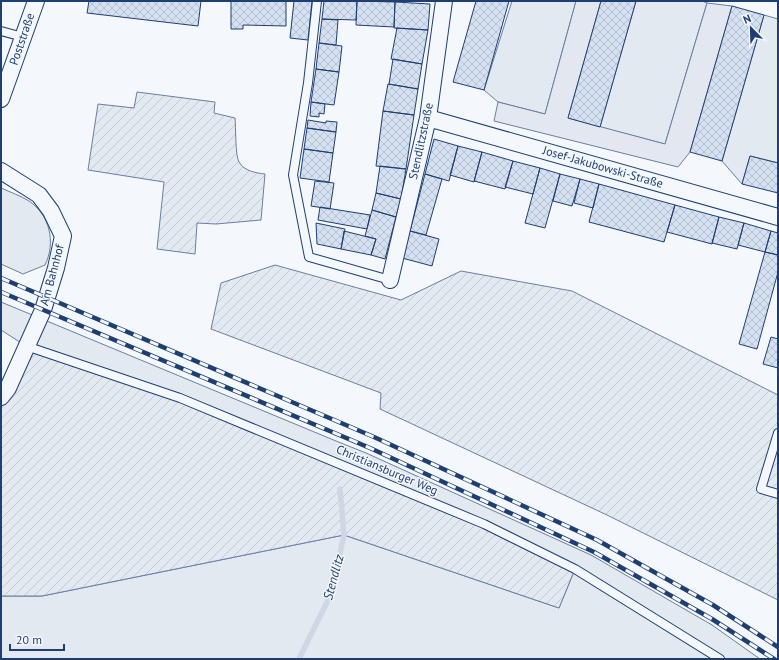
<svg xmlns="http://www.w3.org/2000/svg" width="779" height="660" viewBox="0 0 779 660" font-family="'PT Sans',sans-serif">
	<defs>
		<pattern id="garden-furrows" width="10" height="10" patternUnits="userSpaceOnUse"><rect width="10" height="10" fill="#e3e9f0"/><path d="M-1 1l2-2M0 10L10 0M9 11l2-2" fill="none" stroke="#c2c9d1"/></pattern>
		<pattern id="building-cross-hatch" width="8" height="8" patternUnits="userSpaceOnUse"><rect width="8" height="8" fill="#d5e0f0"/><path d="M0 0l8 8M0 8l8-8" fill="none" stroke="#b6c1d1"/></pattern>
	</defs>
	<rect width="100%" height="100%" fill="#f4f7fb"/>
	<path fill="#e3e9f0" stroke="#687fa3" d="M512 1H576L545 114 498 102 484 90Z
		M636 1H702L707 3 665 144 600 127Z
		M764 15 778 19V163L750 156 742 184 722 161Z
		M1 188C10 192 21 196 29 201 50 215 56 243 45 265L23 274 1 264Z
		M1 302 336 441 366 453 591 555 712 625 760 659H1V596H42L344 535 559 608 575 569 26 346 1 330Z"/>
	<path fill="url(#garden-furrows)" stroke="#687fa3" d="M137 92 215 102 214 113 235 118C236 127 235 155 239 162 244 171 256 173 265 174L261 220 216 224 197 223 195 254 157 249 164 182 88 170 98 104 134 108Z
		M275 265 401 300 461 271 572 291 778 395V600L607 515 380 409 381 393 211 329 221 283Z
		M26 346 180 398 484 524 575 569 559 608 344 535 42 596H1V397Z"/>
	<path fill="#e3e8f0" stroke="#687fa3" d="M576 1H601L568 118 665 144 707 3 732 6 690 152 678 167 494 121 498 102 545 114Z"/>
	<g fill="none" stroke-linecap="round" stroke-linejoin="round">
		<path stroke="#cfd7e4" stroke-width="5.5" d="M299 659 331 594 344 535 340 489"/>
	</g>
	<path fill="url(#building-cross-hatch)" stroke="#1d3f73" d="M89 1H201L198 26 87 13Z
		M231 1H286V26L243 25V29H231Z
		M294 1H312L308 40 290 38Z
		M324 1H357L356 20 322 19Z
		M357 1 395 2 394 27 356 25Z
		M476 1H509L484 90 453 82Z
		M601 1H636L600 127 568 118Z
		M395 2 430 4 428 30 394 28Z
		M732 6 764 15 722 161 690 152Z
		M322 19 338 20 336 45 319 43Z
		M397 28 428 30 422 64 391 59Z
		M319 43 342 46 339 72 316 69Z
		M393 59 422 64 418 89 389 84Z
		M316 69 339 72 334 105 311 102Z
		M388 84 418 89 414 115 383 111Z
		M311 102 325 104 324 114 319 113V117L310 116Z
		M383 111 414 115 406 169 376 166Z
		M308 120 326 123V121L337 122 336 132 307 128Z
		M307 128 336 132 333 153 304 149Z
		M434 139 458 146 449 181 425 174Z
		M458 146 482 152 474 182 450 175Z
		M304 149 333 153 329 182 300 178Z
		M482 152 513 161 505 189 474 181Z
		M750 156 778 163V193L742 184Z
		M513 161 540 168 533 194 505 187Z
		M380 166 406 169 401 199 376 193Z
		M540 168 560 174 545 228 525 223Z
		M425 174 442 179 426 235 410 231Z
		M560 174 580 179 572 206 553 201Z
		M580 179 599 184 593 208 574 203Z
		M315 181 334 183 330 209 311 206Z
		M599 184 675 205 664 242 589 222Z
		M376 193 401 199 396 217 372 210Z
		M675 205 719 217 712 244 667 232Z
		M320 207 370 215 367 229 318 220Z
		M372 210 396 217 385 259 371 255 376 239 365 236Z
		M719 217 744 223 737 249 712 243Z
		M316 223 345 229 341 249 317 244Z
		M744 223 771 231 765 252 738 245Z
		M344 231 376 239 371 255 341 249Z
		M410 231 439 239 432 266 402 258Z
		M771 231 778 233V255L765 252Z
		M765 252 778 255V272L757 349 739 344Z
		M771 337 778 339V368L763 364Z"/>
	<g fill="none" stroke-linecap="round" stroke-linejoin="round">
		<defs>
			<path id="service" d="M317 1 308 83 293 175 309 257 390 280
				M1 31 23 37
				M26 346 180 398 484 524 575 569 720 659
				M778 433 761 489 778 494"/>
			<path id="minor" d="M1 99 36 1
				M428 118 778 217
				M1 171 39 195 51 211 63 236 56 268 43 310 8 388 1 397
				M390 280 428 118 444 1"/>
		</defs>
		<use href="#service" stroke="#1d3f73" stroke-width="10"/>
		<use href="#minor" stroke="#1d3f73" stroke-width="18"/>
		<use href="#service" stroke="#f4f7fb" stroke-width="8"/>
		<use href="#minor" stroke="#f4f7fb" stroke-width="16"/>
		<defs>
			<path id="rail" d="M1 278 374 437 597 540 713 605 778 647
				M1 292 370 448 594 552 712 619 774 659"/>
		</defs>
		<use href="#rail" stroke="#1d3f73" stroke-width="4.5"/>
		<use href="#rail" stroke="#f4f7fb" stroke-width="3" stroke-dasharray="9" stroke-linecap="butt"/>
	</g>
	<g text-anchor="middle" stroke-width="3" stroke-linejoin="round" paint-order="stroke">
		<g font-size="12" fill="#1d3f73" stroke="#f4f7fb">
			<text transform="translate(22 39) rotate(-71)" y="4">Poststraße</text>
			<text transform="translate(421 141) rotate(-78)" y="4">Stendlitzstraße</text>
			<text transform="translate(603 167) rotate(16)" y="4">Josef-Jakubowski-Straße</text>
			<text transform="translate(52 275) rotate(-75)" y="4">Am Bahnhof</text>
			<text transform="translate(387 470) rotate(23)" y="4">Christiansburger Weg</text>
		</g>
		<g font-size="13" font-style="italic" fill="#1d3f73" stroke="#f4f7fb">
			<text transform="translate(333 577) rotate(-75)" y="5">Stendlitz</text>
		</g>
	</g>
	<rect width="779" height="660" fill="none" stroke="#1d3f73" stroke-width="4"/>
	<g transform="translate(751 28) rotate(337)" stroke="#f4f7fb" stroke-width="3" paint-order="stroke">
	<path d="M0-3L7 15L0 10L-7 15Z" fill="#1d3f73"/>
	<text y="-6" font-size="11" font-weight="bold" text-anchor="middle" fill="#1d3f73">N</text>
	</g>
	<path d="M10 644v6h54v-6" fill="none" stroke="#1d3f73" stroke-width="2"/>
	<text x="16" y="644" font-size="12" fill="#1d3f73" stroke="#f4f7fb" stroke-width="3" paint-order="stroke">20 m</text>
</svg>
